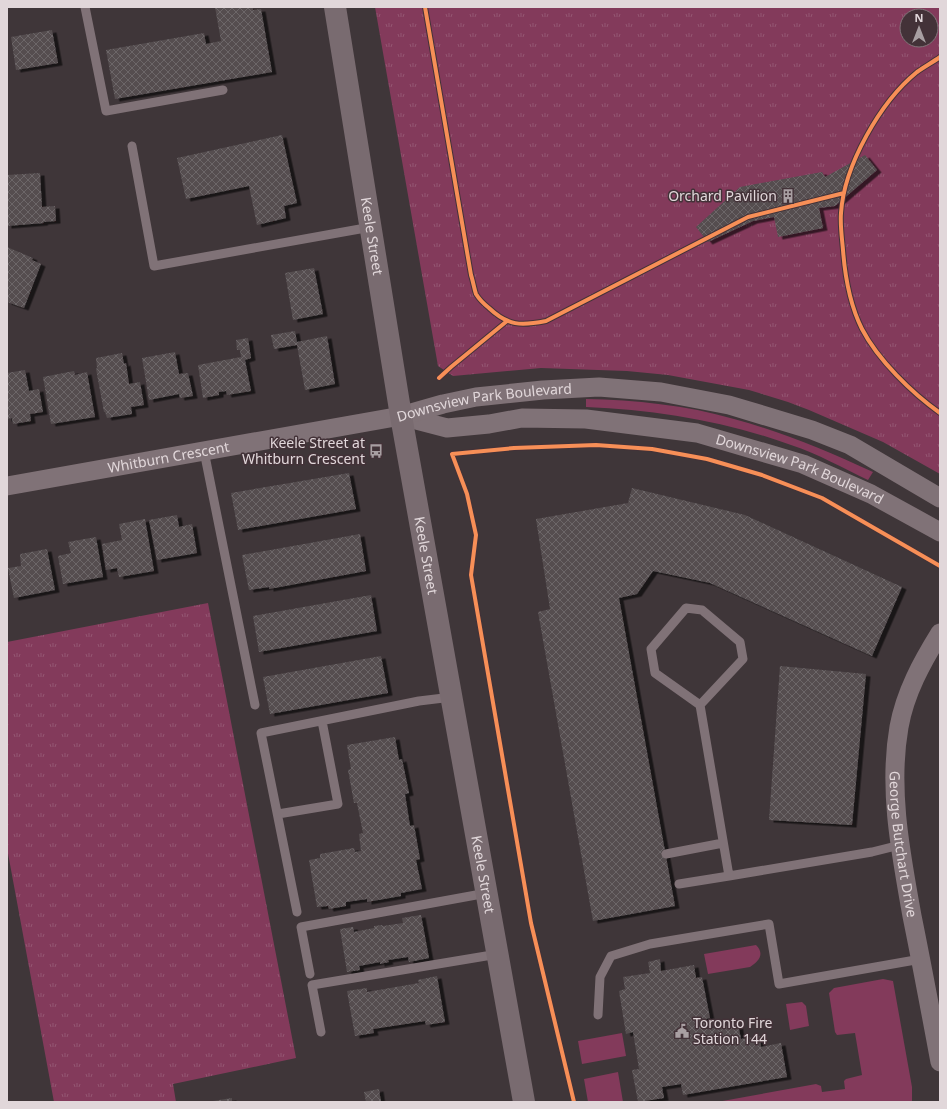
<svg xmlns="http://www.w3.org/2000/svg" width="947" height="1109" viewBox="0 0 947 1109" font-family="'Noto Sans',sans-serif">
	<defs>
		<pattern id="park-tufts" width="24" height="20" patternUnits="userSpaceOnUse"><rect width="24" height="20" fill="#833a5b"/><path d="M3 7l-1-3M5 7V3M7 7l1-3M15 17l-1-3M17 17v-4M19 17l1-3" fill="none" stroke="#945672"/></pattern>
		<pattern id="building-cross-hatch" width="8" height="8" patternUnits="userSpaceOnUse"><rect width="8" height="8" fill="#544d4f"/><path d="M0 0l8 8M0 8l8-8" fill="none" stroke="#6c6668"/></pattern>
		<filter id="shadow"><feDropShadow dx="4.5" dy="2.5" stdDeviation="0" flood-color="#0009"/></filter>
	</defs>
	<rect width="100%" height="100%" fill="#3f3639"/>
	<path fill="#833a5b" d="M586 399C635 400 686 405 734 419 782 432 827 451 873 472L868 480C843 468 818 454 791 445 725 421 656 410 586 407Z
		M756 945C765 954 759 961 750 967L708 974 704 954Z
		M883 979 893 981 912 1087V1102H717L816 1084 821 1086 822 1092 845 1089 844 1081 846 1079 862 1075 855 1033 837 1035 835 1032 829 993 834 988Z
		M802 1002 806 1006 809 1026 790 1030 786 1004Z
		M622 1033 626 1056 582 1064 578 1041Z
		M618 1072 623 1102H588L584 1079Z"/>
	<path fill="url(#park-tufts)" fill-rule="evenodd" d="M375 7H940V474L883 442 809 410 788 402 749 390 668 375 627 371 541 368 453 376 438 366ZM907 16H931V40H907Z
		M208 603 296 1058 173 1084 176 1102H54L7 848V642Z"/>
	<path fill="url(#building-cross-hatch)" filter="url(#shadow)" d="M215 7H253V10L261 9 272 72 115 99 106 50 204 33 206 44 221 41Z
		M52 30 58 63 16 70 11 37Z
		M282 135 297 203 284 206 286 218 257 225 249 186 186 199 177 158Z
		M865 155 877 170 835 206 819 208 823 228 778 237 774 217 753 221 708 242 696 227 740 187 822 172 825 177Z
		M40 173 42 207 55 206 56 221 43 222 44 223 7 226V175Z
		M7 247 33 258 32 260 41 264 24 308 7 302Z
		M314 268 323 314 293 320 285 273Z
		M295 331 297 342 327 336 335 384 305 390 297 345 274 349 271 335Z
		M248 338 251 358 245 360 251 391 227 395 226 391 219 392V395L203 398 198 365 241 357 240 350H237L236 340Z
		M175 352 179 374 188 373 193 396 180 398 179 394 149 400 142 358Z
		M122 353 124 364 126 363 129 384 140 382 144 405 131 407 132 414 107 418 105 412H104L96 369 97 368 96 358Z
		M25 370 29 391 39 389 43 412 30 414 31 421 13 424 12 418 7 419V373Z
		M74 371 75 375 87 372 95 417 51 424 43 377Z
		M349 473 356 509 238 530 231 493Z
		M632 488 745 515 902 587 872 656 710 583 653 571 637 594 619 598 675 906 593 921 538 612 550 609 536 519 628 503Z
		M177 515 179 527 192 524 197 553 157 560 149 520Z
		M145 519 154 571 119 577 117 568 106 570 102 544 122 540 119 524Z
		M360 534 366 571 269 589V587L249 590 242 555Z
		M96 537 103 577 63 584 58 556 71 553 68 542Z
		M47 549 55 590 14 598 8 568 21 566 20 554Z
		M371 595 377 631 259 652 253 616Z
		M381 656 388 693 270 714 263 677Z
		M780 666 866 674 852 825 769 820Z
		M395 737 399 760 402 759 409 793 405 794 410 826 414 825 420 859 416 860 422 889 401 893V896L367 902V899L346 902V906L329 909 328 906 317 907 309 860 320 858V854L354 848 355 852 361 851 359 834 363 833 357 803H354L348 770 351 769 347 745Z
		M421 915 429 958 409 962 408 957 388 960 389 962 380 964V962L359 966 360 970 347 972 340 929 353 927 354 932 374 928V926L382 925 383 926 403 923 402 918Z
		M660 959 661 971 694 965 696 978 702 977 710 1018 705 1019 706 1029 738 1024 741 1039 760 1036 761 1047 781 1043 787 1077 683 1095 681 1084 662 1087 664 1098 638 1102 632 1070 639 1069 633 1032 626 1034 619 991 625 989 623 977 650 973 648 962Z
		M437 976 445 1022 426 1025 425 1021 373 1029 374 1033 355 1036 347 991 367 988V992L419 983 418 980Z
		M379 1089 381 1102H366L364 1092Z
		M232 1098V1102H213V1101Z"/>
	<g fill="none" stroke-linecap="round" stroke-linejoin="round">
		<path stroke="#807277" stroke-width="9" d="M85 7 106 111 223 90
			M132 146 154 266 371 227
			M204 451 255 705
			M700 705 655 673 651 649 686 608 702 610 740 642 743 659 700 705 729 876 872 852 900 845
			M278 814 338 804 322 721
			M666 854 723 843
			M679 884 729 876
			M297 912 261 733 419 701 452 697
			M310 974 301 927 487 893
			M598 1015 600 977 611 956 650 944 769 924 779 984 921 959
			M321 1032 312 985 498 954"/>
		<g stroke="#807277" stroke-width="19">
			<path id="s1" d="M401 416 447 428 489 424 522 418 586 419 697 433 803 464 871 494 940 532"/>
			<path id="s2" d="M7 486 401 416 443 404 476 397 543 390 599 387 661 392 729 405 812 430 850 445 940 498"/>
			<path id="s3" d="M940 633C922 662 905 693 899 727 888 790 901 854 912 916 922 965 931 1014 940 1062"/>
		</g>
		<path stroke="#796b70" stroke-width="22" id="s4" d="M335 7 401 416 524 1102"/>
		<defs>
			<path id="cycleway" d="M425 7 471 275C473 281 474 288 476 294 479 299 484 304 489 308 508 326 521 326 546 321L748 217 844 193
				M940 57C933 62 924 67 917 72 880 102 844 166 841 213 840 225 842 238 843 250 845 277 850 305 862 329 878 360 912 393 940 413
				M439 378 451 367 507 321
				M574 1102 531 923 471 575 476 535 467 494 452 454 514 448 596 445 652 449 707 459 762 475 822 498 940 566"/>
		</defs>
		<use href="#cycleway" stroke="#433238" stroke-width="6"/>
		<use href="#cycleway" stroke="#f78f57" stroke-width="4"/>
	</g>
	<defs>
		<symbol id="building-bare" viewBox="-9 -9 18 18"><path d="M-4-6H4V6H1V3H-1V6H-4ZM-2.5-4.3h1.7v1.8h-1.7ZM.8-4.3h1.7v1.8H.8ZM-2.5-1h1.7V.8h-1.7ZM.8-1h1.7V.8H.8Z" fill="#a89fa2" stroke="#433238" stroke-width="2.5" paint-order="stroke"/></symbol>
		<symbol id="bus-bare" viewBox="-9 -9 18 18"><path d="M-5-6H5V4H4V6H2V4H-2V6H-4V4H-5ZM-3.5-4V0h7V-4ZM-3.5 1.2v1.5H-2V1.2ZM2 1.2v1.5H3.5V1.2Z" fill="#a89fa2" stroke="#433238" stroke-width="2.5" paint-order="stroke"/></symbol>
		<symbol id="civic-bare" viewBox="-9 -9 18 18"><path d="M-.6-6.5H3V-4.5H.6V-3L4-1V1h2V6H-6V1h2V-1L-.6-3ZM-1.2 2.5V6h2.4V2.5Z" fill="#a89fa2" stroke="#433238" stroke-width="2.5" paint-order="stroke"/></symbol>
	</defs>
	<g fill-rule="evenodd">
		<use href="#building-bare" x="778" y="186" width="20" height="20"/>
		<use href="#bus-bare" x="366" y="441" width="20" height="20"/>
		<use href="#civic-bare" x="672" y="1021" width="20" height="20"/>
	</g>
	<g text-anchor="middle" stroke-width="3" stroke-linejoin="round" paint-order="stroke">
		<g font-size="14" fill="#e1d7da" stroke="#433238" text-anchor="end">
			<text x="777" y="201">Orchard Pavilion</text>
			<text x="365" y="448">Keele Street at<tspan x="365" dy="16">Whitburn Crescent</tspan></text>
			<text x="693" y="1028" text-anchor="start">Toronto Fire<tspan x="693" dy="16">Station 144</tspan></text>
		</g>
		<g font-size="14" fill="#e1d7da" stroke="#433238">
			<text dy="5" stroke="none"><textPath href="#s4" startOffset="232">Keele Street</textPath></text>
			<text dy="5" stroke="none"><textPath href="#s2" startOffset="485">Downsview Park Boulevard</textPath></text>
			<text dy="5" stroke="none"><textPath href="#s2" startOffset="164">Whitburn Crescent</textPath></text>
			<text dy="5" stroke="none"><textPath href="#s1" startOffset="408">Downsview Park Boulevard</textPath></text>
			<text dy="5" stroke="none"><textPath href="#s4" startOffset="556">Keele Street</textPath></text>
			<text dy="5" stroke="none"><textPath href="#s3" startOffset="221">George Butchart Drive</textPath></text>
			<text dy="5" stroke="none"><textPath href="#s4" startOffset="880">Keele Street</textPath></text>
		</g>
	</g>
	<rect width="947" height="1109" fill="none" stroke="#e1d7da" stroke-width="16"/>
	<g transform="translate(919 28)"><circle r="19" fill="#433238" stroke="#827479"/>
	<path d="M0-3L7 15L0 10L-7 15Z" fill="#a89fa2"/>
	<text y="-6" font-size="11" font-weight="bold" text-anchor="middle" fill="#e1d7da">N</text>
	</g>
</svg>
